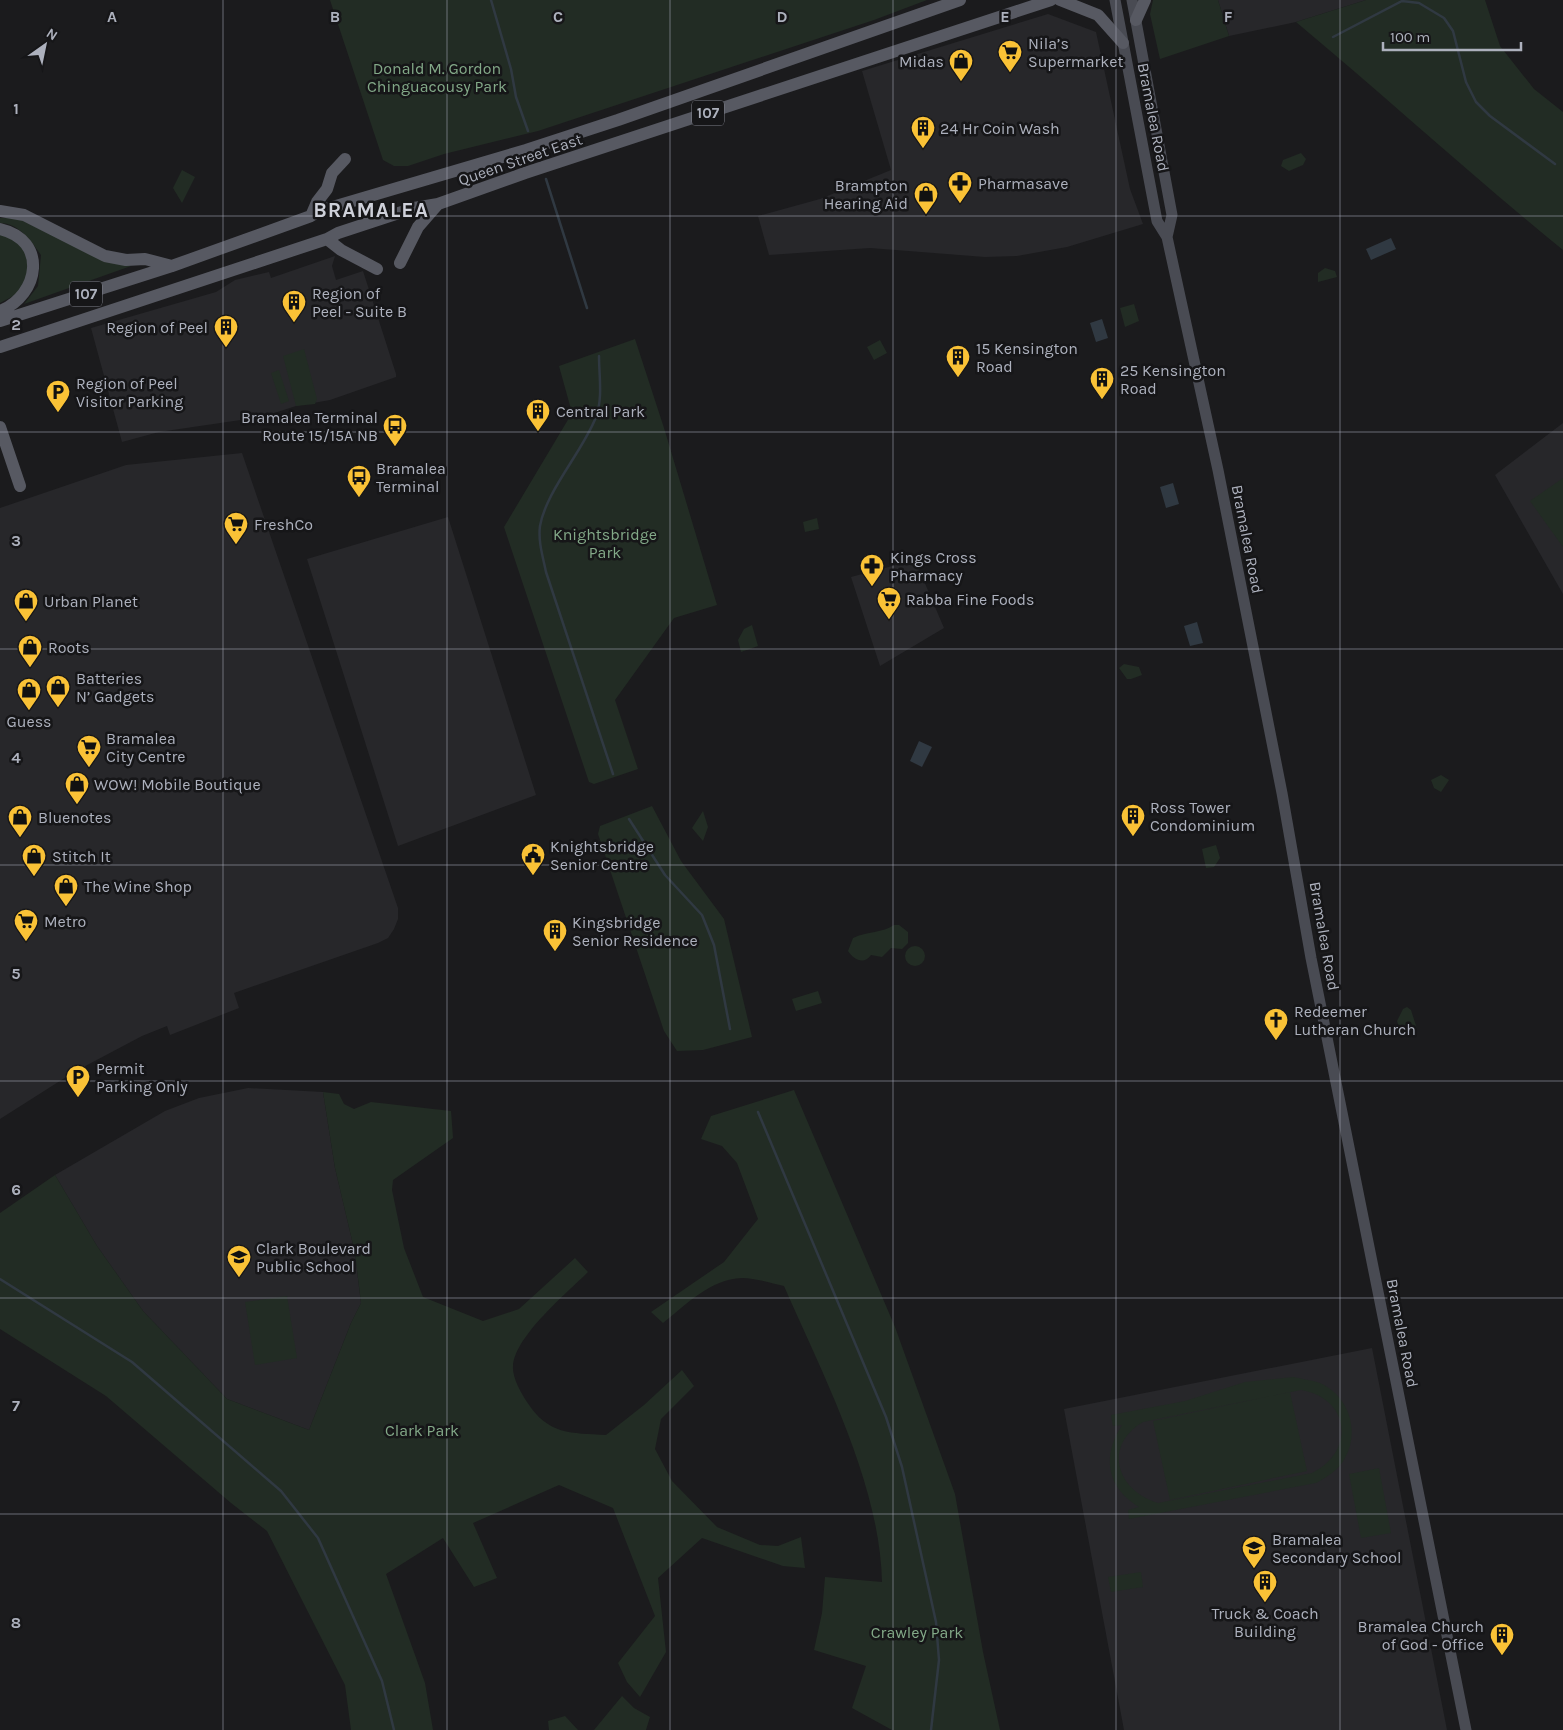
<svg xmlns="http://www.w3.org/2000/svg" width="1563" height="1730" viewBox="0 0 1563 1730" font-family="Karla,sans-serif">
	<rect width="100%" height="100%" fill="#1b1b1d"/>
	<path fill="#27272a" d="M1218 0H1366L1296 22 1229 36Z
		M1048 14 1096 32 1130 189 1143 224 1067 247 1017 256 985 257 870 248 769 255 758 216 820 199 891 170 862 71Z
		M335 256 332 266 336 280 363 271 396 374V377L330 400 296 406 262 417 159 432 122 442 91 328 216 292 235 280 269 272 271 278Z
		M1563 423V594L1495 475Z
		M242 453 398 908V919L394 929 388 938 378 943 234 993 239 1008 170 1035 167 1026 142 1036 74 1072 0 1119V508L126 465Z
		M448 517 536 795 398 846 307 559Z
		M915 560 944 628 880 666 851 577Z
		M248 1088 323 1092 335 1168 355 1253 361 1303 351 1323 309 1430 227 1399 143 1311 97 1246 55 1175 165 1111 199 1098Z
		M1372 1348 1447 1730H1124L1064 1409Z"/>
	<path fill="#222c24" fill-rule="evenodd" d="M330 0H927L874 20 538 131 444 154 408 166H394L383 160Z
		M1153 0H1218L1229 36 1160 59 1150 14Z
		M1366 0H1485L1500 46 1534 89 1563 112V250C1472 176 1386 97 1296 22Z
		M1301 153 1306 159 1303 165 1289 171 1281 166 1283 160Z
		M182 170 195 177 182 203 173 188Z
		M0 218H17L104 260 131 266 24 304 38 286 41 255C31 241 19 223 0 223Z
		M0 234 19 242 28 259V276L19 293 0 303Z
		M1325 268 1335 271 1337 277 1318 282V273Z
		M1134 304 1139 321 1125 327 1120 308Z
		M635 339 664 428 717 605 674 618 615 700 638 769 594 784 589 782 504 527 572 413 559 366Z
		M880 340 887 353 874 360 867 347Z
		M304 349 317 399 315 404 296 406 283 356Z
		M279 370 289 401 281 404 271 373Z
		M1563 478V547L1530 501Z
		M817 518 819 529 805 532 803 522Z
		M752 625 758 646 741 652 738 640 744 629Z
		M1124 664 1139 667 1142 675 1131 679H1127L1119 668Z
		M1441 775 1449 780 1441 792 1434 788 1431 780Z
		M652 806 681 861 724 919 752 1037 703 1050 677 1051 664 1031 598 834 600 826Z
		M703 811 708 827 703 841 692 828Z
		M1216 845 1220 858 1214 867 1206 868 1202 849Z
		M894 925H899L908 932V943L902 949 891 948 882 957 871 955C864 965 854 960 848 951L853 938C867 931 883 933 894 925Z
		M905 956a10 10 0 1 1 20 0a10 10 0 1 1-20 0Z
		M818 991 822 1003 796 1011 792 999Z
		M1407 1007 1411 1010 1417 1029 1403 1032 1400 1030 1397 1021 1403 1009Z
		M794 1090 895 1327 955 1494 983 1652 1000 1730H892L852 1708 866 1666 814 1650 822 1613 825 1577 882 1582C880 1484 823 1375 784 1286 771 1283 755 1278 742 1278 710 1279 686 1305 663 1323L651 1312 724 1262 758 1219 737 1163 722 1146 701 1139 711 1116Z
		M323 1092 339 1094 344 1104 354 1109 371 1102 451 1111 453 1138 393 1180 392 1190 404 1248 423 1297 483 1321 519 1309 575 1258 588 1272C567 1293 515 1336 513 1366 512 1377 521 1393 527 1402 548 1435 571 1433 606 1435L644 1405 682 1370 694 1386 661 1419 655 1449 672 1481 717 1527 760 1545 778 1546 801 1537 805 1568 783 1566 702 1538 658 1578 666 1652 640 1697 627 1682 618 1663 655 1616 613 1508 559 1485 473 1523 497 1578 474 1587 443 1538 386 1574 425 1683 433 1730H351L345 1685 267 1531 231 1503 106 1396 0 1329V1213L55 1175 97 1246 143 1311 227 1399 309 1430 351 1323 361 1303 355 1253 335 1168Z
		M287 1296 297 1358 255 1365 245 1302Z
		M1293 1377C1302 1379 1311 1380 1320 1383 1349 1396 1360 1431 1345 1458 1339 1470 1327 1477 1316 1483L1129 1519 1128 1510 1139 1507C1106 1487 1102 1456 1122 1425L1113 1426 1111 1415 1185 1401 1245 1382ZM1301 1390C1350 1398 1356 1451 1312 1473L1158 1503C1117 1491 1102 1446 1143 1422Z
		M1290 1392 1307 1471 1170 1500 1153 1421Z
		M1379 1468 1391 1533 1361 1538 1349 1474Z
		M1141 1572 1143 1587 1111 1592 1108 1577Z
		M622 1696 634 1708 650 1717 646 1730H594Z
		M565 1716 578 1730H549L548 1721Z"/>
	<path fill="#303942" d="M1391 238 1396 249 1371 260 1366 249Z
		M1102 319 1108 338 1096 342 1090 323Z
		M1173 483 1179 504 1166 508 1160 487Z
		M1197 622 1203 643 1190 646 1184 626Z
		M919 741 932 747 922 767 910 761Z"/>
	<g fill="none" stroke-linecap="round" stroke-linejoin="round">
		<path stroke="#303942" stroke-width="2.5" d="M491 0 511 69 516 97 528 131
			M1333 37 1402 1 1419 3 1444 18 1453 31 1466 82 1476 102 1490 116 1555 164
			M546 179 587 308
			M599 356C599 376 603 398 596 417 583 451 546 491 540 526 538 542 543 557 546 572L613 774
			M629 819 665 875 702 915 714 945 730 1029
			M758 1112 886 1417 902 1467 936 1622 939 1660 931 1730
			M0 1279 132 1362 281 1491 318 1538 382 1681 394 1730"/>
		<path stroke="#494b53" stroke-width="11" d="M1115 0 1157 221 1167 237 1218 470 1282 793 1311 958 1466 1730
			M1132 0 1172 215 1167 237"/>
		<path stroke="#575962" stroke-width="12" d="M1060 0 1098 15 1123 43
			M1136 20 1145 0
			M0 211 24 215 105 256 126 260 145 259 172 266
			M311 216 317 202 327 189 332 173 345 159
			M0 229C48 240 40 295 0 311
			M327 239 341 250 377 269
			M400 263 418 227 438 204
			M0 321 172 266 311 216 319 211 526 150 618 120 960 0
			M0 347 327 239 338 233 414 208 438 204 525 173 1051 0
			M0 427 20 486"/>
	</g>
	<path fill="none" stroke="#adb1bd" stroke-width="1" stroke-opacity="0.55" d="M223 0V1730M447 0V1730M670 0V1730M893 0V1730M1116 0V1730M1340 0V1730M0 216H1563M0 432H1563M0 649H1563M0 865H1563M0 1081H1563M0 1298H1563M0 1514H1563"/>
	<defs>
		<symbol id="supermarket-pin" viewBox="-11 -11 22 30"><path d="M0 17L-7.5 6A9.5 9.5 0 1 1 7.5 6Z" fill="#fac236" stroke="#161618"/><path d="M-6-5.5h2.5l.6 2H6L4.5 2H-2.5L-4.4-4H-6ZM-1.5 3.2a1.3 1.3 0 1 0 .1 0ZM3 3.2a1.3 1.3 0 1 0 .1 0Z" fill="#111"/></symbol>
		<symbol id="shop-pin" viewBox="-11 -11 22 30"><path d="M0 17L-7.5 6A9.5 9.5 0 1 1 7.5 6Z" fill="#fac236" stroke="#161618"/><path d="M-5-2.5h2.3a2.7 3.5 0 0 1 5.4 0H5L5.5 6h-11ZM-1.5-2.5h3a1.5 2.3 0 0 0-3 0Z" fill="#111"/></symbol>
		<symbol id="building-pin" viewBox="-11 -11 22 30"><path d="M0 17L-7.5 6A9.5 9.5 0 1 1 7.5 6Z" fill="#fac236" stroke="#161618"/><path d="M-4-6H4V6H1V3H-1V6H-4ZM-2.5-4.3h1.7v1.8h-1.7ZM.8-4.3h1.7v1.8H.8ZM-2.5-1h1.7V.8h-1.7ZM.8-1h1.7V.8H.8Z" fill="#111"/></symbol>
		<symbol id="pharmacy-pin" viewBox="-11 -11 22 30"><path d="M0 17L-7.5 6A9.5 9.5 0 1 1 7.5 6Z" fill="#fac236" stroke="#161618"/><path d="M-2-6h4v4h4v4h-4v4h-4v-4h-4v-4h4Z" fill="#111"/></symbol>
		<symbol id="parking-pin" viewBox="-11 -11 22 30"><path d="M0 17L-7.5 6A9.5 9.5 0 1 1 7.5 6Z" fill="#fac236" stroke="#161618"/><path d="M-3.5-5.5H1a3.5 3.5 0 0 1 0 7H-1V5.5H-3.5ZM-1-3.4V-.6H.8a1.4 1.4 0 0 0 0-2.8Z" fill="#111"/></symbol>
		<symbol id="bus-pin" viewBox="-11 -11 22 30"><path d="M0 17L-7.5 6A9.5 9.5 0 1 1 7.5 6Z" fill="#fac236" stroke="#161618"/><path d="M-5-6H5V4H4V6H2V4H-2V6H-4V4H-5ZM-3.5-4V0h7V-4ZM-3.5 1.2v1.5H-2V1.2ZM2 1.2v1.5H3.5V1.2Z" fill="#111"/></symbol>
		<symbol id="civic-pin" viewBox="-11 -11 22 30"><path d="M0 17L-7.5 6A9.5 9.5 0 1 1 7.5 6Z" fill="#fac236" stroke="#161618"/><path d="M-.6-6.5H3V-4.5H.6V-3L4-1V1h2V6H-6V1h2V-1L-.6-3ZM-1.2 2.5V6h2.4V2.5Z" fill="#111"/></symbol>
		<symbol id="church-pin" viewBox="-11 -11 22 30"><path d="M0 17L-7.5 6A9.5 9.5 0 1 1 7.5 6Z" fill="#fac236" stroke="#161618"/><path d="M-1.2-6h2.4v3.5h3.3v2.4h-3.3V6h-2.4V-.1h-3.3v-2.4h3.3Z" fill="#111"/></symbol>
		<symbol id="school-pin" viewBox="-11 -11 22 30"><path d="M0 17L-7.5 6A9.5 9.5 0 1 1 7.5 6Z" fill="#fac236" stroke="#161618"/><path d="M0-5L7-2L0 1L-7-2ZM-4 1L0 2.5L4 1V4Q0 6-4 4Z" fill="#111"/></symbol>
	</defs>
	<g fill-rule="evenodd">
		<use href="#supermarket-pin" x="996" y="38" width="28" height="38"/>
		<use href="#shop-pin" x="947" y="47" width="28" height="38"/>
		<use href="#building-pin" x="909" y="114" width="28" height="38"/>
		<use href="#pharmacy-pin" x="946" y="169" width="28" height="38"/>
		<use href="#shop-pin" x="912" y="180" width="28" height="38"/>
		<use href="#building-pin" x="280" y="288" width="28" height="38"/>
		<use href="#building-pin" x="212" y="313" width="28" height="38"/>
		<use href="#building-pin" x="944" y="343" width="28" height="38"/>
		<use href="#building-pin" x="1088" y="365" width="28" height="38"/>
		<use href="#parking-pin" x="44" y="378" width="28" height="38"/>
		<use href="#building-pin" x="524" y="397" width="28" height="38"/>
		<use href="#bus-pin" x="381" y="412" width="28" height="38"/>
		<use href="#bus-pin" x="345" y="463" width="28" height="38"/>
		<use href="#supermarket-pin" x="222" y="510" width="28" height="38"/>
		<use href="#pharmacy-pin" x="858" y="552" width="28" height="38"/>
		<use href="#supermarket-pin" x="875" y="585" width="28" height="38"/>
		<use href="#shop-pin" x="12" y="587" width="28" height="38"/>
		<use href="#shop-pin" x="16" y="633" width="28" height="38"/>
		<use href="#shop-pin" x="44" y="673" width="28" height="38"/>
		<use href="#shop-pin" x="15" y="676" width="28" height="38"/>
		<use href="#supermarket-pin" x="75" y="733" width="28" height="38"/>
		<use href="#shop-pin" x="63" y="770" width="28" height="38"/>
		<use href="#building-pin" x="1119" y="802" width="28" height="38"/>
		<use href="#shop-pin" x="6" y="803" width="28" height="38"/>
		<use href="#civic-pin" x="519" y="841" width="28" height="38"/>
		<use href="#shop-pin" x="20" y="842" width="28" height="38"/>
		<use href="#shop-pin" x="52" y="872" width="28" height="38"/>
		<use href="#supermarket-pin" x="12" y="907" width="28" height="38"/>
		<use href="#building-pin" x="541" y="917" width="28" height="38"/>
		<use href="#church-pin" x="1262" y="1006" width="28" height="38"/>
		<use href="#parking-pin" x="64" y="1063" width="28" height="38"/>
		<use href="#school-pin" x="225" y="1243" width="28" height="38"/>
		<use href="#school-pin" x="1240" y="1534" width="28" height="38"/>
		<use href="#building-pin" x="1251" y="1568" width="28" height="38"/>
		<use href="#building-pin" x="1488" y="1621" width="28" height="38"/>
	</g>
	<g text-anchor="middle" stroke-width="5" stroke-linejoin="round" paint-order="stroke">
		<g fill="#161618" stroke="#80828c" stroke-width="1">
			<rect x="692" y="100.5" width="32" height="25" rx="4"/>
			<rect x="70" y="281.5" width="32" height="25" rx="4"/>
		</g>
		<g font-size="15" font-weight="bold" fill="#adb1bd">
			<text x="708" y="118">107</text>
			<text x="86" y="299">107</text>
		</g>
		<g font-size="16" fill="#adb1bd" stroke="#161618" text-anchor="start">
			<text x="1028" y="49">Nila’s<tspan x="1028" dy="18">Supermarket</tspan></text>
			<text x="944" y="67" text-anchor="end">Midas</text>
			<text x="940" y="134">24 Hr Coin Wash</text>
			<text x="978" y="189">Pharmasave</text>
			<text x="908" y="191" text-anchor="end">Brampton<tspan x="908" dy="18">Hearing Aid</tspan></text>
			<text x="312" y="299">Region of<tspan x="312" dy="18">Peel - Suite B</tspan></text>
			<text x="208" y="333" text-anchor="end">Region of Peel</text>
			<text x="976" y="354">15 Kensington<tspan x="976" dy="18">Road</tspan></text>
			<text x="1120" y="376">25 Kensington<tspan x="1120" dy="18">Road</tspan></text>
			<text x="76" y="389">Region of Peel<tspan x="76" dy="18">Visitor Parking</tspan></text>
			<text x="556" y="417">Central Park</text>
			<text x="378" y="423" text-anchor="end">Bramalea Terminal<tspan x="378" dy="18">Route 15/15A NB</tspan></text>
			<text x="376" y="474">Bramalea<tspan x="376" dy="18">Terminal</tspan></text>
			<text x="254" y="530">FreshCo</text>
			<text x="890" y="563">Kings Cross<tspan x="890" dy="18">Pharmacy</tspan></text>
			<text x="906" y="605">Rabba Fine Foods</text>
			<text x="44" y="607">Urban Planet</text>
			<text x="48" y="653">Roots</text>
			<text x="76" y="684">Batteries<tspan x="76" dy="18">N’ Gadgets</tspan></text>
			<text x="29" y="727" text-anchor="middle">Guess</text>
			<text x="106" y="744">Bramalea<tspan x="106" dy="18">City Centre</tspan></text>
			<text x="94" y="790">WOW! Mobile Boutique</text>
			<text x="1150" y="813">Ross Tower<tspan x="1150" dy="18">Condominium</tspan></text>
			<text x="38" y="823">Bluenotes</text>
			<text x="550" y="852">Knightsbridge<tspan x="550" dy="18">Senior Centre</tspan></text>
			<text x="52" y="862">Stitch It</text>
			<text x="84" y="892">The Wine Shop</text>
			<text x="44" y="927">Metro</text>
			<text x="572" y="928">Kingsbridge<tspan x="572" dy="18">Senior Residence</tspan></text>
			<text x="1294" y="1017">Redeemer<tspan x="1294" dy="18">Lutheran Church</tspan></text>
			<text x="96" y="1074">Permit<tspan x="96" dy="18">Parking Only</tspan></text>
			<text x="256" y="1254">Clark Boulevard<tspan x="256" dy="18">Public School</tspan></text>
			<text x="1272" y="1545">Bramalea<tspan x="1272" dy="18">Secondary School</tspan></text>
			<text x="1265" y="1619" text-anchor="middle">Truck &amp; Coach<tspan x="1265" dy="18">Building</tspan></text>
			<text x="1484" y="1632" text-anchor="end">Bramalea Church<tspan x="1484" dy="18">of God - Office</tspan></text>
		</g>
		<g font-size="16" fill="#83a988" stroke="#161618">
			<text x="437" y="74">Donald M. Gordon<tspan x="437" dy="18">Chinguacousy Park</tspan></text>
			<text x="605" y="540">Knightsbridge<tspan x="605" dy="18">Park</tspan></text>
			<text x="422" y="1436">Clark Park</text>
			<text x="917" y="1638">Crawley Park</text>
		</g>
		<g font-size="16" fill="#adb1bd" stroke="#161618">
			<text transform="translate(1154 117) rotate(79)" y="6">Bramalea Road</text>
			<text transform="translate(520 159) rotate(-19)" y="6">Queen Street East</text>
			<text transform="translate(1248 539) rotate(79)" y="6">Bramalea Road</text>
			<text transform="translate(1325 936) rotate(80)" y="6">Bramalea Road</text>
			<text transform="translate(1403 1333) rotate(79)" y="6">Bramalea Road</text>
		</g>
		<g font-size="21" font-weight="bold" letter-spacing="1" fill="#ced0d9" stroke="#161618">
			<text x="371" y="217">BRAMALEA</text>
		</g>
	</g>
	<g font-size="16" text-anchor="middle" font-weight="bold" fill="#adb1bd" stroke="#161618" stroke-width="5" stroke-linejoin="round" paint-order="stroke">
		<text x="112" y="22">A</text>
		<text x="335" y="22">B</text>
		<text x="558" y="22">C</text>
		<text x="782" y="22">D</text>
		<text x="1005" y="22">E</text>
		<text x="1228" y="22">F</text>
		<text x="16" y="114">1</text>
		<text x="16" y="330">2</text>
		<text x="16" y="546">3</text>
		<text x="16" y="763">4</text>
		<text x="16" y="979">5</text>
		<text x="16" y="1195">6</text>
		<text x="16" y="1411">7</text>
		<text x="16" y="1628">8</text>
	</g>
	<g transform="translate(45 45) rotate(33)" stroke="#161618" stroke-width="4" paint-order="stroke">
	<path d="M0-4L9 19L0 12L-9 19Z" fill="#adb1bd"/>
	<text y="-8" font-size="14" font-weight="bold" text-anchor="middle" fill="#adb1bd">N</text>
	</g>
	<path d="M1383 42v8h138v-8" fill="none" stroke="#adb1bd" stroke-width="2.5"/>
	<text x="1390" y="42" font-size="15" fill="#adb1bd" stroke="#161618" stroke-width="4" paint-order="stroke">100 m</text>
</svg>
